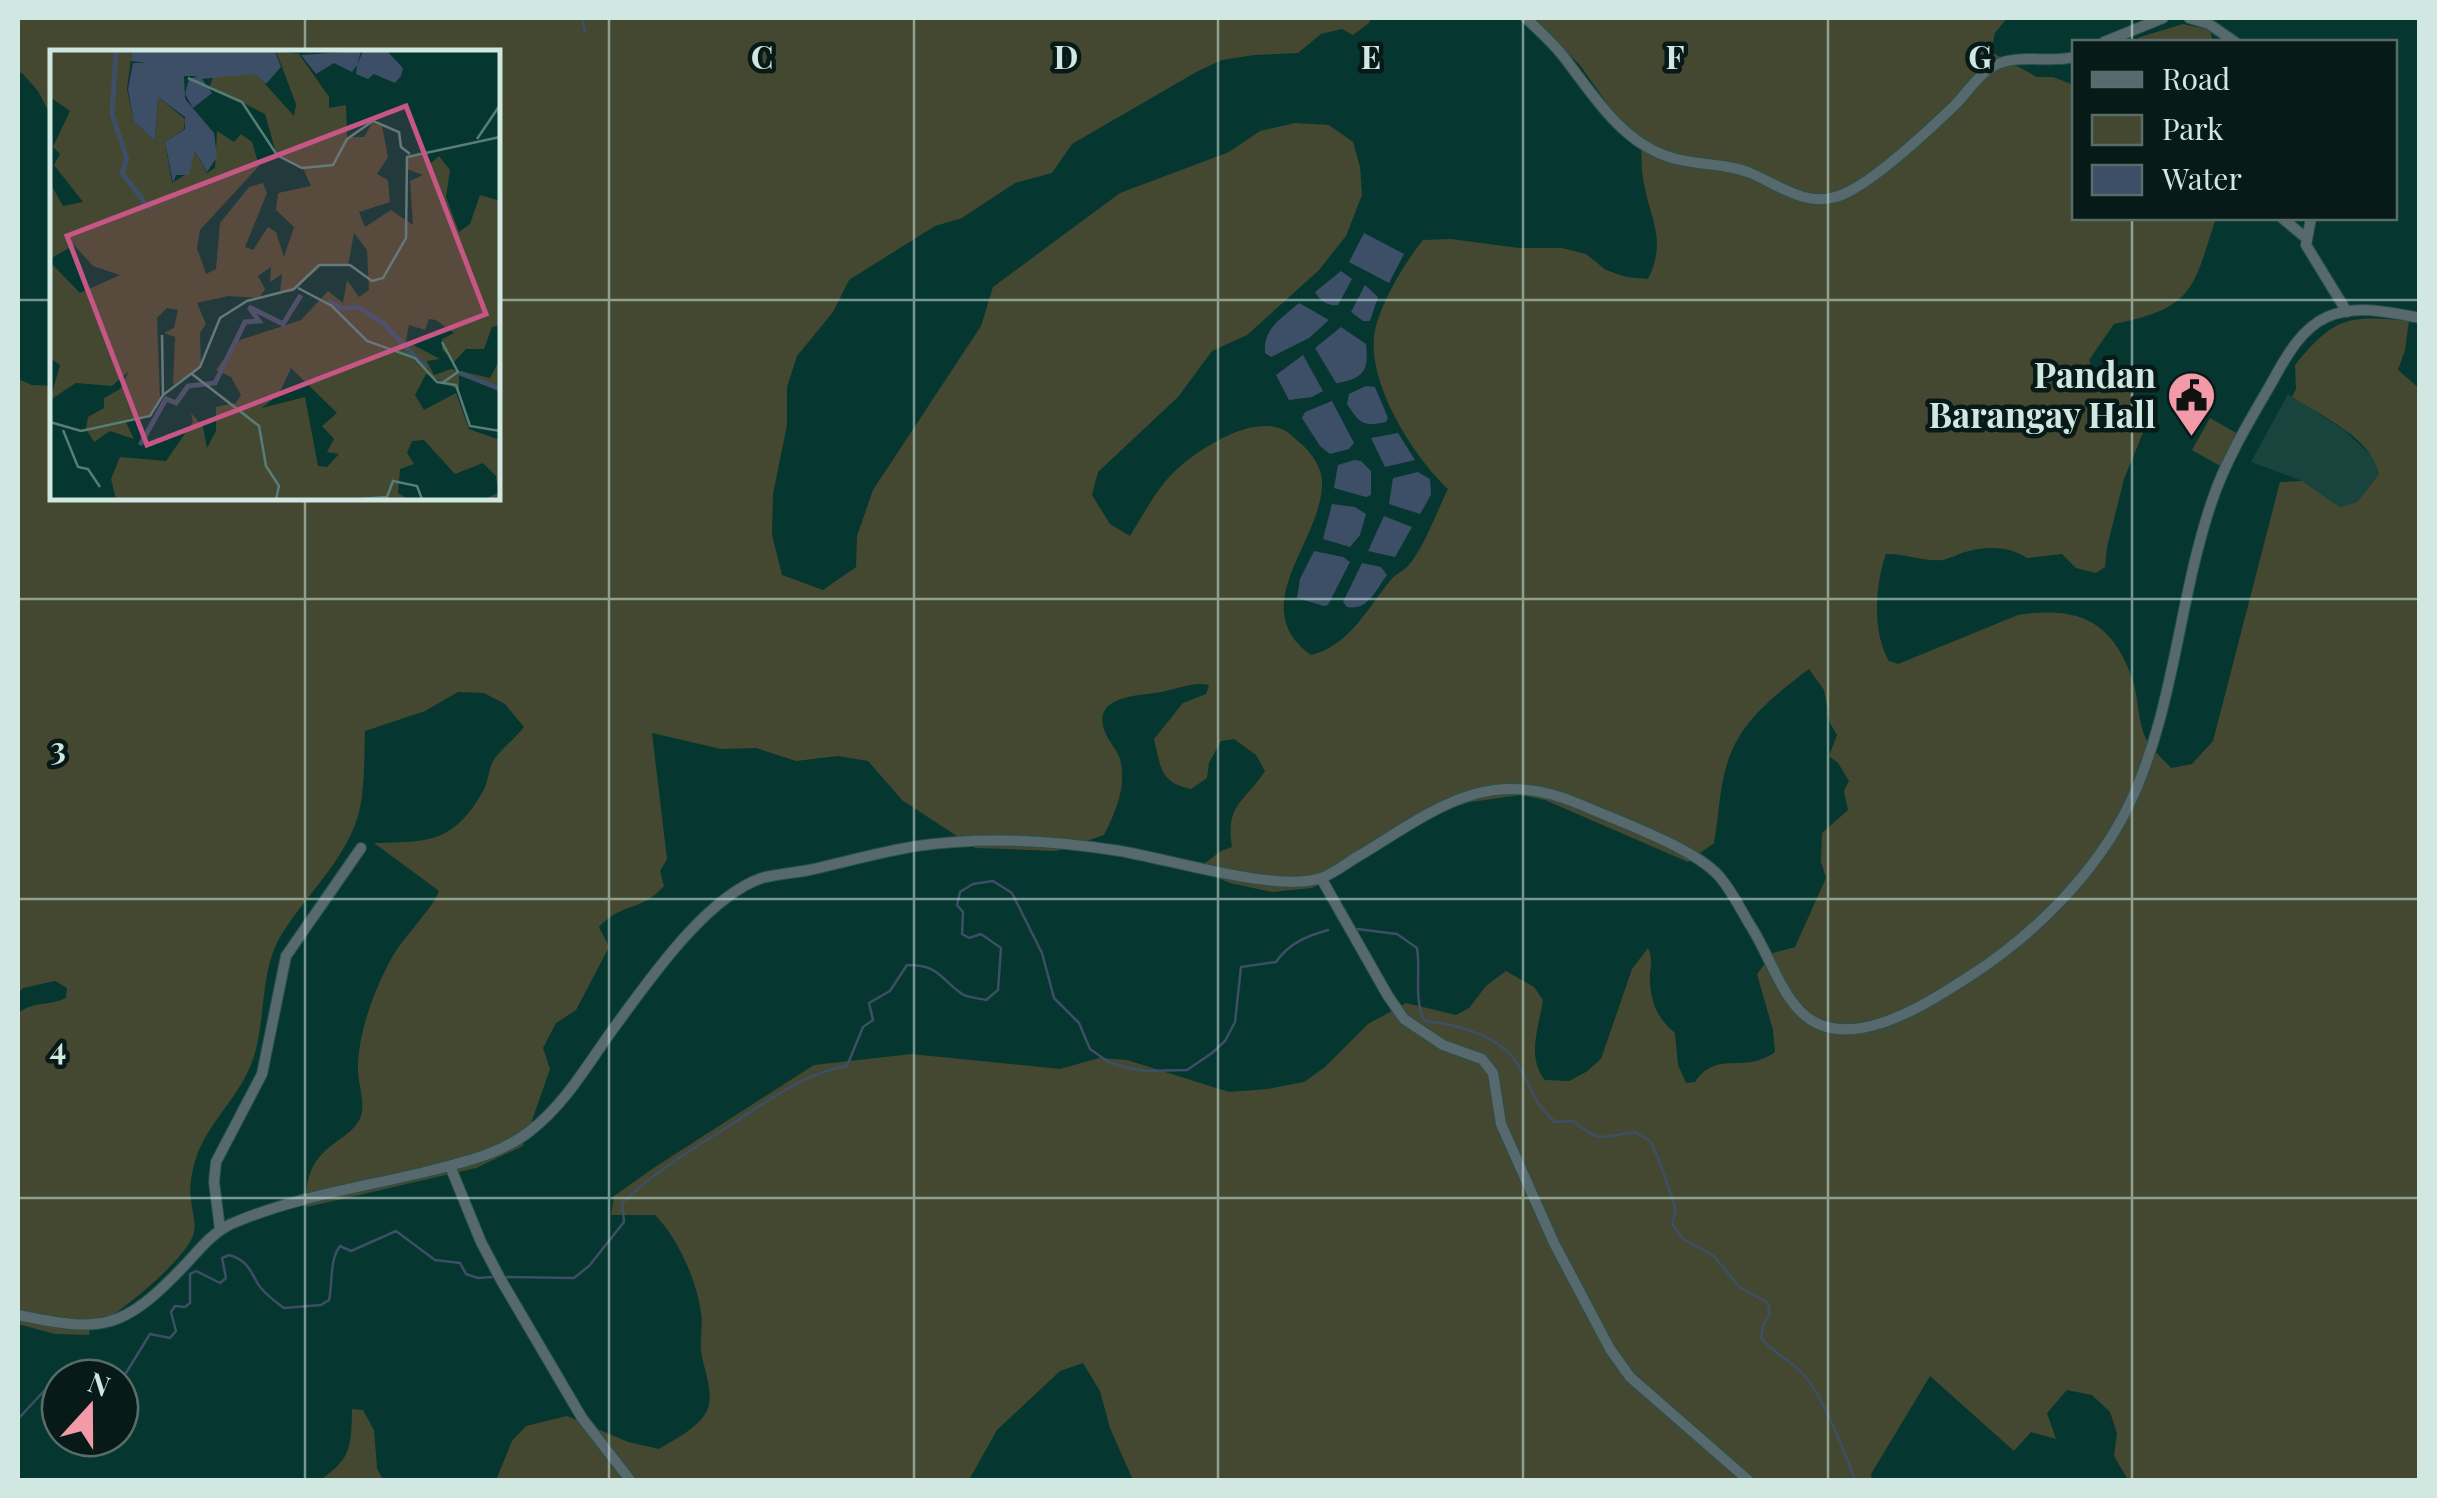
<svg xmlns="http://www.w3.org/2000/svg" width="2437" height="1498" viewBox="0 0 2437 1498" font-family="'Playfair Display',serif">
	<rect width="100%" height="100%" fill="#063630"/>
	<path fill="#19433d" d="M2288 394 2344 430 2376 460 2379 474 2357 502 2340 507 2302 481 2251 462Z"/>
	<path fill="#454830" d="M18 18H1371L1369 23 1353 35 1342 29 1321 34 1298 53 1254 55 1222 60 1198 71 1072 144 1052 173 1015 183 962 218 935 226 849 280 833 312 797 356 787 387V425L773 494 772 535 782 575 823 590 856 567 857 536 873 490 981 326 993 287 1120 193 1229 152 1260 131 1295 123 1329 125 1353 142 1360 167 1362 195 1346 236 1319 270 1247 335 1212 351 1178 397 1098 472 1092 495 1110 524 1130 536C1146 510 1160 482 1184 463 1207 445 1250 417 1282 429 1288 431 1295 439 1300 443 1311 452 1321 466 1322 481 1324 540 1243 606 1311 655 1349 646 1367 609 1390 581 1394 575 1402 572 1408 566 1425 546 1436 513 1448 489 1414 457 1369 386 1374 337 1377 308 1405 262 1423 240L1451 239 1519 248H1562L1586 254 1606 270 1626 277 1648 279C1667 241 1651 221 1644 184 1641 170 1642 156 1641 142L1624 128 1580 65 1532 18H2007L1995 33 1991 52 2037 77H2053L2074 85V218H2216C2193 288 2195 308 2114 324L2089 360 2096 380C2129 383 2136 393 2147 423L2124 479 2107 547 2105 567 2096 573 2076 568 2062 554 2027 558C2009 546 1987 546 1965 552 1957 554 1950 559 1942 560 1923 562 1905 553 1886 554 1875 584 1872 633 1889 661L1898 664 2018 615C2077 606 2112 620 2132 678 2139 697 2137 721 2146 739 2151 749 2163 759 2171 768L2192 764 2213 741 2280 482 2302 481 2340 507 2357 502 2379 474C2372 438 2321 416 2292 397L2296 389 2295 365C2334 317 2348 315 2409 321L2405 350 2398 370 2420 389 2419 1480H2128L2114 1456 2117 1433 2110 1412 2092 1395 2067 1390 2047 1413 2056 1439 2031 1432 2014 1451 1930 1376 1871 1474 1872 1480H1133L1110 1428 1100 1391 1083 1363 1060 1371 997 1430 969 1480H496L512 1441 526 1426 567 1416 628 1442 659 1449C675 1439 698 1428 707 1411 715 1393 703 1369 701 1350 700 1337 703 1324 701 1312 696 1279 678 1238 655 1215H611L614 1196 655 1167 814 1065 911 1054 1060 1069 1099 1058 1127 1060 1229 1092 1268 1089 1304 1082 1325 1067 1368 1024 1406 1003 1456 1015 1469 1008 1486 986 1506 971 1534 987 1543 1000C1539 1028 1526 1056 1545 1080L1569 1081 1586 1072 1601 1059 1632 969 1648 948C1654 961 1649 969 1650 982 1651 1004 1659 1020 1675 1033L1678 1065 1686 1083 1695 1082C1717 1049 1743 1075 1775 1052L1773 1030 1757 974 1773 953 1795 947 1826 878 1821 862 1822 833 1848 810 1844 791 1849 781 1838 763 1829 756 1837 735 1830 723 1824 690 1809 669C1776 694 1739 722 1727 764 1719 789 1719 817 1714 843L1688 862 1545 800 1520 795 1471 802 1445 810 1312 888 1272 892 1230 883 1203 872 1201 866 1221 851 1232 847C1225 804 1245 802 1265 771L1256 755 1234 739 1221 741 1209 763 1207 778 1191 789C1159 782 1161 767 1154 739L1183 703 1206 694 1209 685C1191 681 1174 691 1155 693 1131 696 1092 698 1105 732 1108 741 1117 749 1120 759 1127 786 1116 811 1104 835L1056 851 975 848 902 800 868 761 838 756 796 761 756 748 721 749 652 733 667 859 660 871 664 886C640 913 623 901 599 927L609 947 576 1010 556 1023 543 1048 550 1069 523 1146 476 1168 307 1207C301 1140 356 1145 362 1112 364 1097 357 1080 358 1065 359 1031 374 991 390 961 402 938 431 911 439 891L374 843C428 842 453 843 482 793 488 784 488 772 492 763 499 750 515 739 524 727L505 704 484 693 458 692 425 711 365 731C364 756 365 783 360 808 349 858 305 895 280 937 260 972 266 1019 254 1056 242 1095 211 1118 197 1155 192 1170 189 1184 191 1200 192 1213 198 1225 192 1238 180 1264 117 1317 90 1328L89 1335 55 1334 18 1324V1014C30 1001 50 1006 66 998L67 988 55 981 23 988 18 993V379L32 385 52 386V498H498V52H52V118L38 91 22 73 18 72Z
		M2183 24 2210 30 2213 42H2134L2140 37Z
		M2210 418 2238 434 2220 466 2192 450Z
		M352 1409 363 1410 374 1430 377 1468 383 1480H320C352 1458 351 1447 352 1409Z"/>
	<path fill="#3c4f66" d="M1364 233 1404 254 1389 283 1349 262Z
		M1341 271 1352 279 1338 305C1329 307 1319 300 1315 292Z
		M1365 285 1378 297 1370 321H1363L1351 312Z
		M1299 303 1329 320 1309 338 1271 357 1265 353C1263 328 1282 318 1299 303Z
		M1341 327 1366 344C1369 370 1364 379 1336 383L1315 348Z
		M1303 355 1323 391 1312 397 1289 400 1276 375Z
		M1366 386 1375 387 1388 418 1386 422C1363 427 1360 424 1347 404L1349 394Z
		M1332 401 1354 443 1349 449 1330 454 1320 446 1302 418 1305 412Z
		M1398 433 1415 460 1385 467 1371 438Z
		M1354 460 1361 461 1371 471V495L1366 497 1334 488 1338 465Z
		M1418 472 1430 479 1431 495 1420 514 1389 504 1393 478Z
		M1332 504 1355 507 1366 514 1360 535 1350 547 1323 539Z
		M1384 516 1412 527 1395 557 1368 551Z
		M1314 551 1343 557 1350 562 1328 605 1324 606 1297 598 1300 579Z
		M1362 563 1381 567 1387 575C1375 591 1368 611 1347 607L1343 602Z"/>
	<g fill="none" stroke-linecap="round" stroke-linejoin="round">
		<path stroke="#3c4f66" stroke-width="2.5" d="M582 18 585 32
			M1357 929 1397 934 1417 948C1421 971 1413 1001 1425 1021 1456 1024 1498 1035 1517 1063 1532 1086 1530 1099 1555 1122L1573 1121C1603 1145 1601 1136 1635 1132L1651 1142 1659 1160 1676 1210 1672 1224 1683 1239 1714 1256 1739 1287 1768 1303 1770 1315 1763 1325 1761 1338C1773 1353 1790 1360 1803 1374 1822 1394 1845 1453 1855 1480
			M505 1277 574 1278 589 1266 624 1222 622 1203C654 1172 691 1150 729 1126 767 1102 801 1074 847 1066L863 1027 873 1020 869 1003 890 991 907 965C940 965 939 978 962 994 968 998 979 998 986 1000L998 990 1001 948 981 934 969 938 962 934 963 912 957 905 960 892 973 884 993 881 1012 893 1042 953 1054 998 1079 1023 1090 1049 1110 1063 1124 1067 1145 1071 1187 1070 1212 1053 1225 1041 1235 1022 1241 967 1276 962C1289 943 1307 936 1328 930
			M116 1378 126 1373 150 1334 170 1338 176 1331 171 1312 175 1306 185 1307 190 1303V1274L196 1271 220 1283 226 1278 222 1258 229 1255C247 1260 250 1270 258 1284 264 1294 275 1301 284 1308L321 1305 329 1300C333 1282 329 1261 340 1246L351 1251 396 1231 435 1260 460 1263 466 1274 478 1278 492 1277
			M18 1419 44 1391 60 1387"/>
		<defs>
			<path id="minor" d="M1526 18C1538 30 1552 42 1563 56 1592 93 1619 139 1666 156 1693 166 1721 162 1748 172 1782 186 1810 212 1848 192 1878 177 1930 129 1955 105 1967 93 1978 75 1992 67 2017 52 2048 64 2074 57
				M2189 18 2209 24 2235 42
				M2104 42 2163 18
				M2282 218 2306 238
				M2311 218 2306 245 2347 312
				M1321 878 1388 996 1404 1019 1443 1045 1482 1059 1493 1073 1501 1124 1554 1243 1610 1349 1630 1377 1748 1480
				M450 1166 481 1242 501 1280 582 1418 630 1480
				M220 1229 214 1182 216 1162 262 1074 286 956 361 848
				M18 1315C103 1333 123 1330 185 1265 199 1250 212 1233 231 1224 293 1197 364 1187 429 1171 464 1162 501 1154 530 1131 568 1102 591 1058 619 1021 652 976 708 896 762 878 777 874 794 873 809 870 845 862 880 852 917 846 985 836 1052 840 1120 851 1169 859 1278 893 1321 878 1335 873 1349 861 1362 854 1437 808 1489 765 1579 804 1616 820 1692 847 1718 875 1732 890 1741 911 1752 928 1768 954 1779 988 1799 1010 1845 1059 1928 1003 1970 976 2034 935 2096 873 2129 805 2175 709 2178 600 2212 501 2225 462 2247 425 2268 389 2283 363 2298 330 2327 317 2357 304 2389 312 2420 318"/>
		</defs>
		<use href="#minor" stroke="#26524c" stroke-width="12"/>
		<use href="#minor" stroke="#58696e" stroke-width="10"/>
	</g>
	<path fill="none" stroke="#d0e7e2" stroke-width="2.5" stroke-opacity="0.55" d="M305 18V52M609 18V1480M914 18V1480M1218 18V1480M1523 18V1480M1828 18V1480M2132 18V42M2132 218V1480M18 300H52M498 300H2420M305 498V1480M18 599H2420M18 899H2420M18 1198H2420"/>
	<defs>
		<symbol id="civic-pin" viewBox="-11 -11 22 30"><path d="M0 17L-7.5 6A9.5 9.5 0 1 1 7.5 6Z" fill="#f39aa9" stroke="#081a17"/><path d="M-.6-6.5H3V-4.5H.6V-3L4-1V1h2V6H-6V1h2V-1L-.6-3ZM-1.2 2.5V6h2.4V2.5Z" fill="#111"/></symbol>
	</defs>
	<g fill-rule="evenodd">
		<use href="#civic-pin" x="2164" y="368" width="55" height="75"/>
	</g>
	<g text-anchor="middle" stroke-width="9" stroke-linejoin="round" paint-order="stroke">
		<g font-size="35" font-weight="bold" fill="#d0e7e2" stroke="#081a17" text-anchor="end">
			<text x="2156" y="388">Pandan<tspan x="2156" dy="40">Barangay Hall</tspan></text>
		</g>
	</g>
	<g transform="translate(50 50)">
		<rect width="450" height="450" fill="#063630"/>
		<path d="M0 1H82L77 39 84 72 105 91 108 47 135 69 134 79 115 92 122 133 138 123 145 101 157 123 165 118 167 81 184 92 191 84 202 92 209 116 150 180 147 198 156 224 166 219 170 173 199 137 213 133 217 143 195 197 203 200 218 177 226 182 234 207 244 177 226 160 228 143 261 136 253 118 226 103 215 64 160 36 164 24H206L244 66 246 54 226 1 249 4 279 47V58L296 55 297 87H314L322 73 332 76 338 107 327 124 338 130 340 152 309 162 315 177 341 160 363 175 360 131 373 125 357 119 358 108 369 102 381 113 389 106 400 120 396 147 409 182 420 174 430 145 450 151V275L442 277 434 299H416L404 312 392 299V289L404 283 386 270 379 269 375 280 359 275 356 291 390 309 377 311 384 325 401 319 440 328 450 309V359L447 337 424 326 409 325V340L376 324 365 345 374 360 406 343 419 379 450 390V449H434L448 443 446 426 433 413 405 424 374 390 362 391 357 403 364 414 350 419 348 443 358 449H66L61 429 70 407 116 411 143 372 141 363 153 377 157 398 166 381V357L186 353 191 345 181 327 166 320 187 291 251 270 278 241 293 253 297 230 309 247 319 240 317 200 304 183 298 216H271L242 242H230L232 224 220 232 221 217 208 226 215 239 209 248 178 246 147 253 156 274 150 283 151 318 123 335 125 287 114 283 124 278 128 260 117 258 107 268 110 348 102 364 76 372 84 389 60 381 44 392 36 379 38 367 54 358V348L70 339 79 321 62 336 26 333 0 350 10 315 0 308V212L30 243 70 225 43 216 24 195 0 209V133L13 156 33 152 4 115 10 104 3 97 20 61 0 47ZM241 318 287 363 272 376 284 389 277 402 289 404 277 417 268 416 255 347 212 358 229 344Z" fill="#454830" fill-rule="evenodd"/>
		<path d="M82 1H225L231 17 216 34 205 24 152 29 162 43 143 58 135 44 139 29 148 26H134L135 49 164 83 167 107 157 122 145 101 139 125H126L123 133 115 92 135 79V67L108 47 105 91 84 72 78 39 83 13H97L81 11ZM311 1 307 15 313 1H337L353 18 351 26 345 33 324 24 318 29 306 24 307 15 302 22 284 13 266 24 251 5Z" fill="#3c4f66"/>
		<path fill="none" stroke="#3c4f66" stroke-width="5" d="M66 1 62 64 77 109 72 123 100 159M278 251 293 259 308 257 333 273 376 318M410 323 450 339M90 395 116 349 126 353 138 336 165 333 195 272 209 271 199 257 233 274 251 245"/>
		<path fill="none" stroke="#577d77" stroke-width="2.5" d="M138 28 192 52 227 105 252 118 283 115 297 89 323 71 349 82 351 97 360 104M427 89 450 55M248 238 282 256 317 291 365 308 387 332 406 335 420 376 450 381M112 285 113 345M392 292 408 322 392 333M142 324 209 376 216 416 229 436 226 449M0 372 31 381 100 366 113 345 150 317 170 268 197 251 244 239 269 215H300L322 231 333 228 356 188 357 107 450 87M13 380 28 417 38 419 50 437M311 449 337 447 343 431 367 436 372 449"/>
		<path fill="#c65684" fill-opacity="0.15" stroke="#c65684" stroke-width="5" d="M356 56 436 264 97 395 17 186Z"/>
		<rect width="450" height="450" fill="none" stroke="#d0e7e2" stroke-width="5"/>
	</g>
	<g font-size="32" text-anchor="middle" font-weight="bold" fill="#d0e7e2" stroke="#081a17" stroke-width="9" stroke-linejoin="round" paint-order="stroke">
		<text x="762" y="69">C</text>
		<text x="1066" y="69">D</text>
		<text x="1371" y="69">E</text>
		<text x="1675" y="69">F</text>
		<text x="1980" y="69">G</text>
		<text x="58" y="760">3</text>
		<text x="58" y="1060">4</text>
	</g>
	<rect width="2437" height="1498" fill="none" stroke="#d0e7e2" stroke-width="40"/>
	<rect x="2072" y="40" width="325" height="180" fill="#081a17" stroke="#586c68" stroke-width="2.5"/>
	<rect x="2092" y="72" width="50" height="15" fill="#58696e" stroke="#586c68" stroke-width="2.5"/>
	<text x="2162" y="90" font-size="30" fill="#d0e7e2">Road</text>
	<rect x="2092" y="115" width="50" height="30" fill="#454830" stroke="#586c68" stroke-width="2.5"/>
	<text x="2162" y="140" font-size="30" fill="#d0e7e2">Park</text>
	<rect x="2092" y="165" width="50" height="30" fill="#3c4f66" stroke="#586c68" stroke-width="2.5"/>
	<text x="2162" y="190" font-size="30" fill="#d0e7e2">Water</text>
	<g transform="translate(90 1408) rotate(21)"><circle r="48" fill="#081a17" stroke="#586c68" stroke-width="2.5"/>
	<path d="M0-8L18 38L0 25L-18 38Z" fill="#f39aa9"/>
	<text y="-15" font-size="28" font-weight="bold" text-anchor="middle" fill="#d0e7e2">N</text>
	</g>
</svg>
